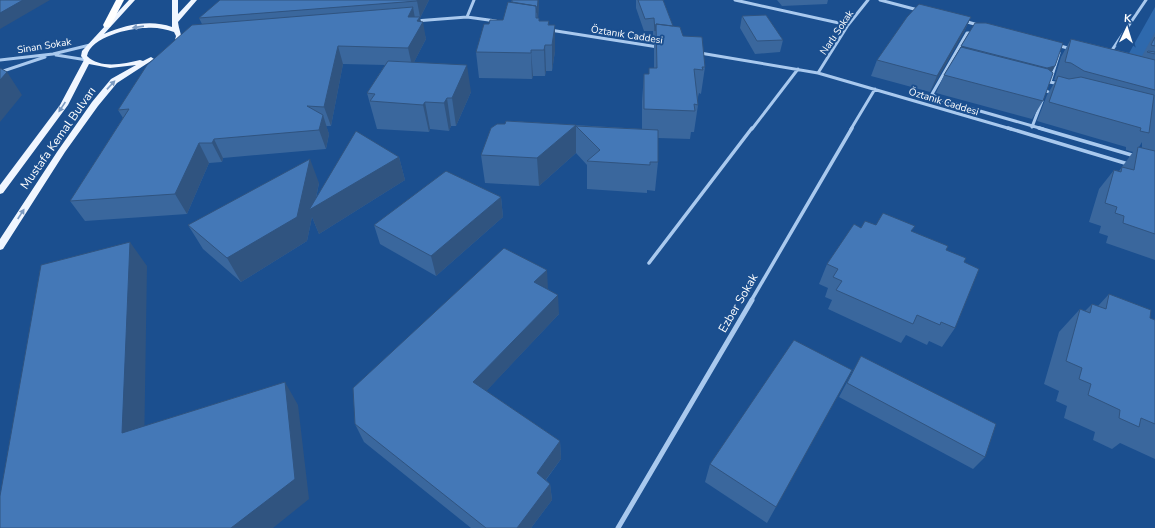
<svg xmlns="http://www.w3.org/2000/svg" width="1155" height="528" viewBox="0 0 1155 528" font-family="'Nunito Sans',sans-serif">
	<rect width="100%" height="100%" fill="#1b4f8f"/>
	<path fill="#2e69ad" d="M1155 7V62L1128 55Z"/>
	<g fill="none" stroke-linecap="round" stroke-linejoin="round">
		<path stroke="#a9c9ee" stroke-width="3" d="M735 0 848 25
			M880 0 918 10
			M467 17 474 0
			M415 21 467 17 496 21
			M964 21 978 25
			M550 30 658 47
			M973 33H967L932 94 938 99 1043 129
			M1057 45 1071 49
			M700 53 818 73 1011 129
			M1110 53 1146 0
			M56 55 87 60
			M0 60 53 54 90 45
			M0 72 45 57
			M818 73 848 25 868 0
			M1050 82 1059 84 1069 90V92C1059 97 1048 94 1040 86L1042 83Z
			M1050 82 1059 53
			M1032 127 1042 101
			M752 129 798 69
			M851 129 875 89"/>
		<path stroke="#a9c9ee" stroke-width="3.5" d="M1008 128 1128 164
			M1039 128 1135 156
			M649 263 752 128
			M751 301 852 128"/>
		<path stroke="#a9c9ee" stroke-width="5" d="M618 528 752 300"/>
		<path fill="#f0f6ff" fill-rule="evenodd" d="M129 0H135L104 34C125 25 150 19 172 27V0H178V14L191 0H197L178 22C180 37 186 37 173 49L168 48 175 40 176 36 174 32C165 29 156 27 146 28 129 28 91 37 87 56 100 69 124 64 140 60L143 61 151 57 154 59 117 83 98 106 65 152 3 249 0 250V239L57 152 92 102 111 79 136 65 110 68 89 64 68 105 3 193 0 194V185L60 105 84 60 81 56 82 51Z"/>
		<path fill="#fff" fill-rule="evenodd" d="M116 0H124L110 27H104L103 25Z"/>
	</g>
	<path fill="#3a679d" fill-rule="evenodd" d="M429 0 420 18 426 39 414 62 471 92 456 126H451L449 131 430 129 429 132 377 129 367 93 385 65 343 64 331 126H326L329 134 326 149 223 158 222 162 209 163 187 214 85 221 70 201 123 118 118 110 202 24 199 18Z
		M512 0H539L538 18H539V21H549V25H555V51L552 71H546L545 76H533L532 79 479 78 476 52 489 24 503 20Z
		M636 0H663L673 26 683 36 705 67 701 94 699 93 698 97V105L694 132H691L690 139 658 138V162L655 191 647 190V193L587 189V165L576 153 539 186 485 183 481 155 505 124 506 121 642 129V101L644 74H649V68H654V43H653V31H644L636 8Z
		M777 0H828L827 4 782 6Z
		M742 16 783 40 780 52 755 54 740 28Z
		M971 17 964 32 930 92 871 76 877 60Z
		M1155 32V260L1106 243 1108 236 1099 233 1101 226 1089 222 1099 189 1114 170 1119 171 1133 152 1126 150V147L1037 121 1047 95 1056 80H1054L1061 57 1071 39 1142 56ZM1142 142V148L1139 147Z
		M961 47 1055 66 1052 72 1043 101 1032 119 936 93 944 75Z
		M399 157 405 180 319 234 312 217 307 241 241 282 203 249 188 225 319 183 316 199Z
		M501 197 503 217 436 276 380 244 374 225Z
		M876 225 912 232 946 250 964 262 955 328 942 347 929 341 927 345 906 335 901 343 828 309 832 300 825 297 828 288 819 284 827 264 861 228Z
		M548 289 559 314 486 391 560 441 561 459 546 480 550 484 552 500 531 528H471L364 442 355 424Z
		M1109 294 1150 318 1155 320V459L1120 443 1112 449 1093 440 1095 432 1064 418 1067 406 1056 401 1059 391 1044 384 1059 332 1080 309 1085 311 1092 304 1098 306Z
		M861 356 985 457 973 469 839 397Z
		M852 370 767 523 705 482 710 464Z"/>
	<path fill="#305480" d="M23 0H50L0 29V13Z
		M417 0H429L420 18 421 24 423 22 426 39 412 66 408 48 417 21 420 17 417 1Z
		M538 0H539L538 25 537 13Z
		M413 7 416 24 408 17Z
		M971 17 964 32 930 92 937 76Z
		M555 25V51L552 71V45Z
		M545 45 546 71 545 76 544 50Z
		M338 46 343 64 331 126 324 107Z
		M531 50 533 76 532 79 531 53Z
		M467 65 471 92 456 126 452 98Z
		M1055 66 1048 79 1040 81 1047 68Z
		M7 72 22 95 0 122V80Z
		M447 98 451 126 449 131 444 103Z
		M425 102 430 129 429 132 423 105Z
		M323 115 329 134 326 149 319 130Z
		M576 125V153L539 186 537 158Z
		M214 139 223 158 222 162 212 143Z
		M199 143 209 163 187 214 175 194Z
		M399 157 405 180 319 234 312 217 307 241 241 282 227 258 310 159 319 183 314 207Z
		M501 197 503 217 436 276 431 256Z
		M130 242 147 266 144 454 122 433Z
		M547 270 548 289 534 282Z
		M558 295 559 314 477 401 473 382Z
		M285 382 298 405 309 499 273 528H231Z
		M560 441 561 459 538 490 537 473Z
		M550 484 552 500 531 528H517Z"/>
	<path fill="#4478b7" stroke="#305480" d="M0 0H23L0 13Z
		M220 0H417V1L199 18Z
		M512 0H538L537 13 536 6 512 2Z
		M638 0H663L673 26 656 24 655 31 654 18 645 19Z
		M508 2 536 6V18H539V21H549L548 25H555L552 45H545L544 50H531V53L476 52 484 24H489L490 20H503Z
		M919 4 971 17 937 76 877 60 907 17Z
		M413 7 408 17H420L417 21 423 22 408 48 338 46 324 107 307 106 323 115 319 130 214 139 212 143H199L175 194 70 201 129 109 118 110 147 65 192 25Z
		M766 15 783 40 757 41 742 16Z
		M975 23H986L1063 43 1055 66 1047 68 961 46Z
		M656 24 680 27 683 36 702 37 705 67H702L703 70 694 69 698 105 694 104 695 111 644 109V74H649V68H657Z
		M1155 37V46L1151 45Z
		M1071 39 1155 60V90L1084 71 1071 63 1065 62Z
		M961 47 1048 69 1053 73 1043 101 944 75Z
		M1148 51 1155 52V54L1147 52Z
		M388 61 467 65 452 98H447L444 103 425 102 423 105 370 101 375 94 367 93Z
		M0 68 7 72 0 80Z
		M1058 76 1069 79 1081 77 1154 95 1149 133 1140 131 1141 128 1049 102Z
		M506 121 576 125 537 158 481 155 491 128 497 124H505Z
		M576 126 658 130V162H650V165L587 161 600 150Z
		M356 131 399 157 309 210Z
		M1138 147 1155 151V234L1123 223 1124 216 1115 213 1117 207 1105 203 1114 170 1121 172 1122 167 1134 170Z
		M310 159 297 217 227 258 188 225Z
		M446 171 501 197 431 256 374 225Z
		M883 213 915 226 911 231 948 246 946 250 966 258 964 262 979 269 955 328 941 322 940 325 917 315 913 324 836 290 842 281 833 277 838 269 827 264 854 224 861 228 865 221 876 225Z
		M130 242 122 433 285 382 295 479 231 528H0V496L41 265Z
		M504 248 547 270 534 282 558 295 473 382 560 441 537 473 550 484 517 528H486L355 424 353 388Z
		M1109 294 1151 310 1150 318 1155 320V424L1141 418 1139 427 1119 418 1120 410 1088 395 1091 384 1079 379 1082 368 1066 361 1080 309 1090 313 1092 304 1106 309Z
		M794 340 852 370 776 507 710 464Z
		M861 356 996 424 985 457 847 383Z"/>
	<defs><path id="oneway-solid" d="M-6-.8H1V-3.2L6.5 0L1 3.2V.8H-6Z"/></defs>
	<g fill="#7b9ac1">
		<use href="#oneway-solid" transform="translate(138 27) rotate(172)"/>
		<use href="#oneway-solid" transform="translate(111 85) rotate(-47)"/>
		<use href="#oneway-solid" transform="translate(62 107) rotate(124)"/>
		<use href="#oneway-solid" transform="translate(21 214) rotate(-57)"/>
	</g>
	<g text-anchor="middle" stroke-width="4" stroke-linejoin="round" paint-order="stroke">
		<g font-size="10" fill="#fff" stroke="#1b4f8f">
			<text transform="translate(836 32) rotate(-56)" y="4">Narlı Sokak</text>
			<text transform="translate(627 34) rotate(9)" y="4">Öztanık Caddesi</text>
			<text transform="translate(44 45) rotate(-9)" y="4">Sinan Sokak</text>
			<text transform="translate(944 101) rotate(17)" y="4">Öztanık Caddesi</text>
		</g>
		<g font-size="12" fill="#fff" stroke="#1b4f8f">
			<text transform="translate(58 138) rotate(-55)" y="4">Mustafa Kemal Bulvarı</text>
			<text transform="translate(738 303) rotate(-60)" y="4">Ezber Sokak</text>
		</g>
	</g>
	<g transform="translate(1127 28) rotate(4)" stroke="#1b4f8f" stroke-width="3" paint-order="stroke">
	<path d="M0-3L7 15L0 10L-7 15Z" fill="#ffffff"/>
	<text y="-6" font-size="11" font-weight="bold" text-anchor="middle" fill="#ffffff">K</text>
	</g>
</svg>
